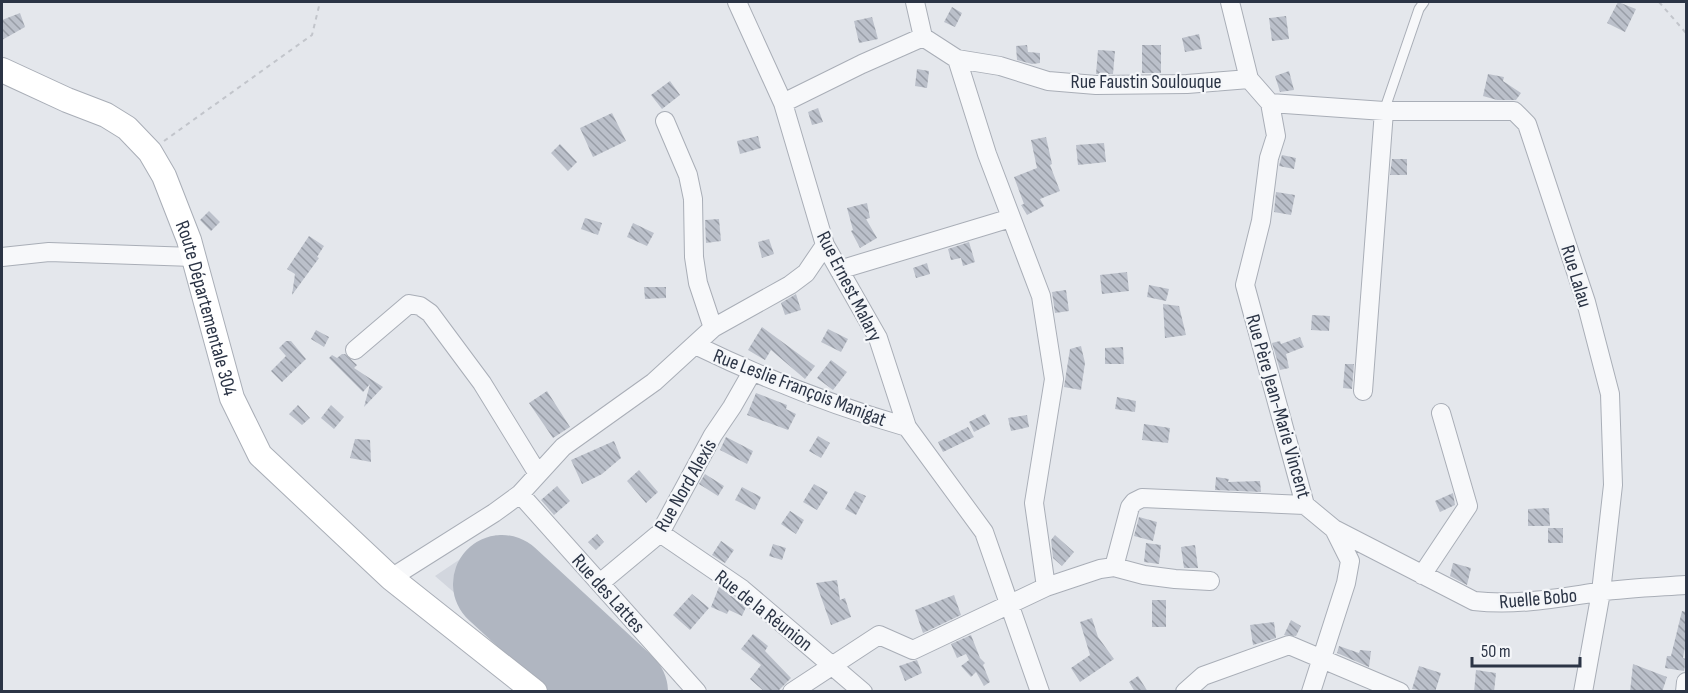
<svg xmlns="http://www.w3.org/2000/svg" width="1688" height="693" viewBox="0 0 1688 693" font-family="'Sofia Sans Condensed',sans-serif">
	<defs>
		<pattern id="building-back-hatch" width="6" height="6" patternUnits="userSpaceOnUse" patternTransform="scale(1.5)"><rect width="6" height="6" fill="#bbc0ca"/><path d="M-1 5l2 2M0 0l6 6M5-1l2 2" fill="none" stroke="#989da6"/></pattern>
	</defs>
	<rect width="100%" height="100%" fill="#e4e7ec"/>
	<path fill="#d2d6de" d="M496 535 667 691H568L435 576Z"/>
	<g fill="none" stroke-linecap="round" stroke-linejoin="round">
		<path stroke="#b0b6c1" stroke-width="98" d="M502 584 619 692"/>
	</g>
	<path fill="url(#building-back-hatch)" d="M1618 2 1636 9 1625 32 1607 23Z
		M952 7 962 13 955 27 944 22Z
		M20 13 25 27 2 40V20Z
		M1286 16 1289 39 1272 41 1269 18Z
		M872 17 878 39 859 43 854 21Z
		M1199 34 1202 49 1185 52 1182 38Z
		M1027 45 1028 52 1040 53V63L1032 64 1017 60 1016 46Z
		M1142 45H1161V73H1142Z
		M1098 50 1115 51 1113 74H1096Z
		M917 69 929 71 927 88 915 86Z
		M1289 71 1294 90 1280 92 1275 76Z
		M1488 74 1504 77 1503 81 1521 93 1516 100H1497L1483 96Z
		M670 81 680 95 662 109 651 95Z
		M818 108 823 122 812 125 808 112Z
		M612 113 626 141 593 157 580 128Z
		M758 136 761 148 740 154 737 141Z
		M1046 137 1052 164 1050 165 1060 191 1040 199 1044 206 1027 215 1021 205 1024 204 1014 177 1037 168 1031 140Z
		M1104 143 1106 162 1078 165 1076 145Z
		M560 144 577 162 568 171 551 153Z
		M1282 155 1296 158 1294 169 1279 166Z
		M1392 159H1407V175H1390Z
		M1276 192 1295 195 1291 215 1274 212Z
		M867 203 870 218 866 219 877 238 860 248 851 231 853 230 847 208Z
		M209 211 220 222 211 231 200 220Z
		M585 218 602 223 598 235 581 229Z
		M719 219 721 241 706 243 705 220Z
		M633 223 654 233 647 246 627 237Z
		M309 236 324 246 317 257 319 258 292 295 295 274 287 269Z
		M769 239 774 254 762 258 758 242Z
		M969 242 975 262 963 266 961 258 951 260 948 249Z
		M927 263 930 274 916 278 913 268Z
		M1127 272 1129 291 1102 294 1100 275Z
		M1149 285 1169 289 1166 301 1147 297Z
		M644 287H666V298L645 299Z
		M1066 290 1069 311 1055 313 1052 292Z
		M796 294 801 310 785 315 781 303Z
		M1163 304 1179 306 1186 335 1165 338Z
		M1312 315 1330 316 1329 331 1311 330Z
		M762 327 815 366 805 379 771 350 765 360 748 350Z
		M828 329 848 339 841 352 821 342Z
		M316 330 329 337 324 347 311 339Z
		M1300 337 1304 347 1286 354 1289 368 1280 370 1272 343 1280 341 1281 344Z
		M286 341H291L306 359 282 382 271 371 286 356 279 348Z
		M1081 346 1085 363 1081 390 1064 387 1070 349Z
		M1123 347 1124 364H1105V348Z
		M342 354H345L357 365 354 368 383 387 364 407 370 384 363 392 329 358 332 355 337 358Z
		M831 360 847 372 833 390 817 378Z
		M1345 364H1354L1352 389 1343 388Z
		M547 391 570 427 553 438 529 403Z
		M756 393 787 405 786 409 796 414 788 430 747 415Z
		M1117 397 1136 401 1135 412 1115 409Z
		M298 405 310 418 302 425 289 414Z
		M331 405 344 417 334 429 321 418Z
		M985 414 990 424 974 432 969 422Z
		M1027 415 1029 427 1011 431 1008 418Z
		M1144 424 1170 428 1168 443 1142 440Z
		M968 427 974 437 943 452 938 442Z
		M818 436 830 443 821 458 809 451Z
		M726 437 753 451 747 464 720 450Z
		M355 439 370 440 371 462 350 458Z
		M614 441 621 458 602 474 582 484 571 460Z
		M639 470 658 492 646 503 627 481Z
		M705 474 724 486 718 496 699 484Z
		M1216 477 1229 479 1228 482 1260 481 1261 492 1215 490Z
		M814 484 828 492 817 510 803 502Z
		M557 486 570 501 554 515 541 500Z
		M742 487 761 497 755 510 735 500Z
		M855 491 866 496 856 515 845 509Z
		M1453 493 1455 505 1440 512 1435 501Z
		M1549 508 1550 526H1528V509Z
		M790 511 804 520 796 534 781 524Z
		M1139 517 1157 522 1153 541 1134 536Z
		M1548 528H1563V543H1548Z
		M597 534 604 542 596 550 588 542Z
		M1055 535 1074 552 1062 566 1053 558 1051 540Z
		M721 541 734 550 725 563 712 555Z
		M1146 543 1161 545 1159 564 1144 562Z
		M773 544 786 548 782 560 769 556Z
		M1195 545 1198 568H1184L1181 547Z
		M1453 563 1471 568 1467 585 1450 576Z
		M837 580 840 600 845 598 851 617 831 625 816 583Z
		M719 587 746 607 742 616 729 610 727 614 711 607Z
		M692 594 709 608 690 630 673 615Z
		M954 595 961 615 923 633 915 610Z
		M1152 600H1166V627H1152Z
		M1682 611 1686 612V641L1683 658 1686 659 1684 671 1665 668 1667 656H1671Z
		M1092 618 1098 637 1114 659 1080 682 1071 668 1090 655 1080 622Z
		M1291 620 1301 626 1296 636 1284 635Z
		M1274 622 1276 638 1253 645 1250 625Z
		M753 634 768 646 765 651 791 678 777 692H765L750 679 761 665 741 649Z
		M971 635 980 658 985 663 983 665 990 682 984 686 976 672 971 677 961 666 969 660 966 654 957 658 951 644Z
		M1339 646 1359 653 1360 650 1371 651 1369 667 1337 653Z
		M917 660 922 673 905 681 899 666Z
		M1633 664 1667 677 1662 692H1630Z
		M1419 666 1441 673 1435 692 1412 689Z
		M1476 670 1496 673 1494 692H1474Z
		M1138 676 1148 692H1135L1129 682Z"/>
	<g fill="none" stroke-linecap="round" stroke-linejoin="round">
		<defs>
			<path id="service" d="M1384 111 1419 9 1424 2"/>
			<path id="minor" d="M737 2 783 103 825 245 878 338 907 427 984 532 1040 692
				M915 2 923 37
				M1230 2 1249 79
				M783 103 862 64 923 37 957 59 1000 66 1048 81 1096 85 1187 84 1249 79 1270 103
				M1270 103 1384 111H1514L1527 124 1586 302 1610 394 1613 485 1601 592 1583 692
				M1270 103 1276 136 1269 158 1261 221 1245 285 1305 505 1334 529 1350 561 1346 583 1311 692
				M665 121 688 175 693 199 694 257 698 283 713 328
				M2 257 49 252 193 257
				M839 270 1011 218
				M695 345C763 378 834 406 907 427
				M355 350 409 304 420 306 430 313 482 383 538 474
				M1363 391 1384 111
				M520 494 697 692
				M1334 529 1474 601C1516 606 1557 598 1599 592 1628 588 1657 587 1686 585
				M660 533 742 589 863 692
				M1114 567 1130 507 1134 502 1142 498 1305 505
				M1422 575 1468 506 1441 413
				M391 578 494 513 520 494 563 447 654 382 713 328 790 285 806 273 825 245
				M600 583 660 533 713 435 732 407 752 372
				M1046 587 1100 569 1114 567 1144 575 1175 579 1210 581
				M792 692 879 635 913 650 1046 587 1034 503 1054 379 1041 296 987 154 957 59
				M1185 692 1203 676 1289 645 1400 692
				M1685 692 1686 682"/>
			<g id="secondary">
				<path id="s1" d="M2 70 67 100 106 115 127 128 150 152 164 176 189 240 232 398 260 455 391 578 535 692"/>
			</g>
		</defs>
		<use href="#service" stroke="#a9aeb7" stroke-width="11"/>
		<use href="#minor" stroke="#a9aeb7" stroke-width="20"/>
		<use href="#secondary" stroke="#a9aeb7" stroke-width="26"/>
		<path stroke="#c2c5cb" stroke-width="2" stroke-dasharray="4.5 4.5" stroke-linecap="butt" d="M1659 2 1686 33
			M164 141 312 35 320 2"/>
		<use href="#service" stroke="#f7f8fa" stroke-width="9"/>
		<use href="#minor" stroke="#f7f8fa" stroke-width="18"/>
		<use href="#secondary" stroke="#fff" stroke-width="24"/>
	</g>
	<g text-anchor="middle" stroke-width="4.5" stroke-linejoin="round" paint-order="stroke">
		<g font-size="20" fill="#2b3445" stroke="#f4f6f9">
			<text x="1146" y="88">Rue Faustin Soulouque</text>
			<text transform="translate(1577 276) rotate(73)" y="7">Rue Lalau</text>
			<text transform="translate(850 286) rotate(63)" y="7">Rue Ernest Malary</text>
			<text dy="7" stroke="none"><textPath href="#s1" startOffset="338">Route Départementale 304</textPath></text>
			<text transform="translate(800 387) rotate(21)" y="7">Rue Leslie François Manigat</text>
			<text transform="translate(1279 406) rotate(74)" y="7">Rue Père Jean-Marie Vincent</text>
			<text transform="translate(685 485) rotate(-60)" y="7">Rue Nord Alexis</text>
			<text transform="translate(609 593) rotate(48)" y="7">Rue des Lattes</text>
			<text transform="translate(1538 598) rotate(-5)" y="7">Ruelle Bobo</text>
			<text transform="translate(764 610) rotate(38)" y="7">Rue de la Réunion</text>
		</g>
	</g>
	<rect width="1688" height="693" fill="none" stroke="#2b3445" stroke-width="6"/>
	<path d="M1472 657v9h108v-9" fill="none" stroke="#2b3445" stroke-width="3"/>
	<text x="1481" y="657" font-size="18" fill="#2b3445" stroke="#f4f6f9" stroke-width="4.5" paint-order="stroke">50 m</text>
</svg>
